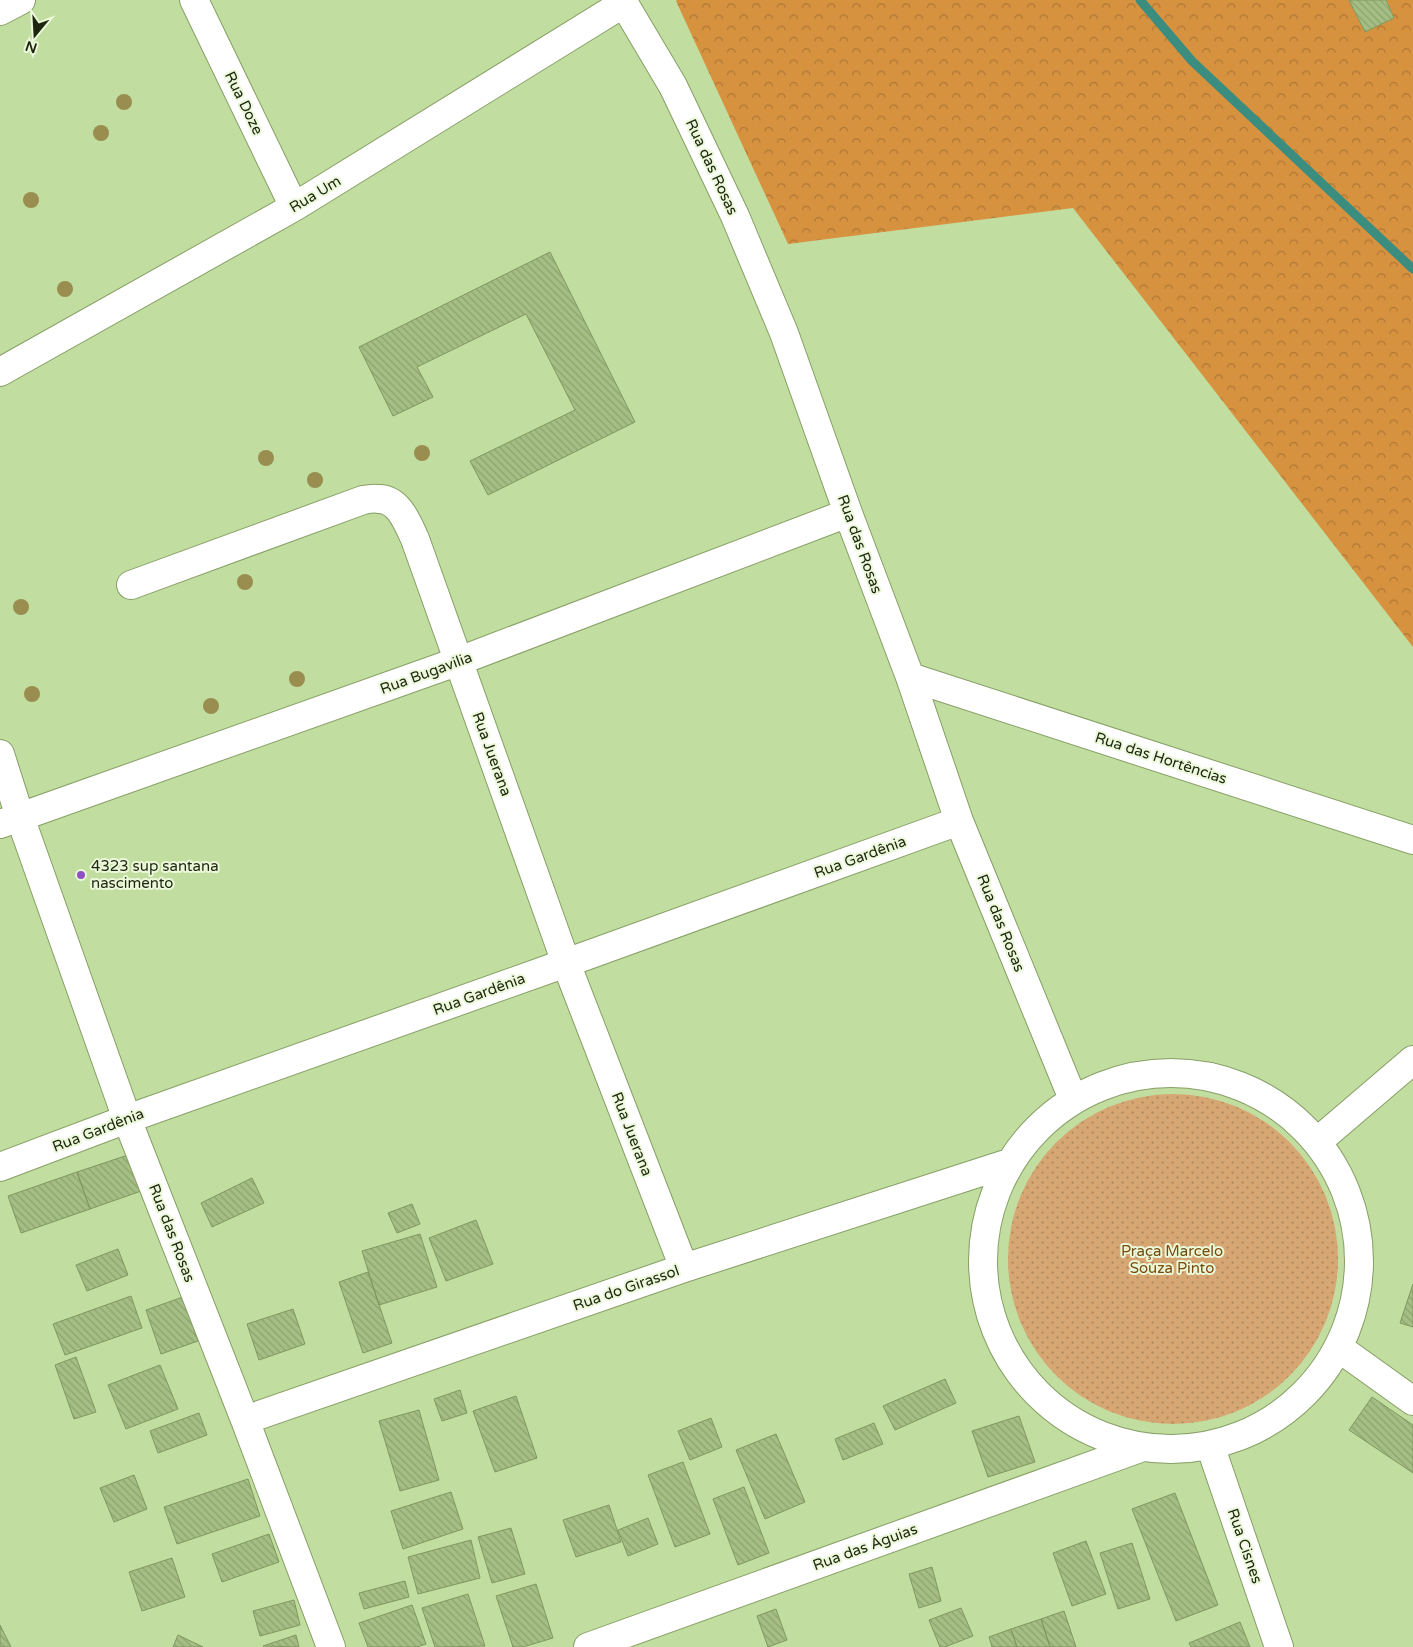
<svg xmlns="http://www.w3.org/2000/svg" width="1413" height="1647" viewBox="0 0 1413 1647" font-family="'Varela Round',sans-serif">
	<defs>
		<pattern id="forest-crowns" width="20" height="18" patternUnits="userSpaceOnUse" patternTransform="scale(1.25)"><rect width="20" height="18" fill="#d79240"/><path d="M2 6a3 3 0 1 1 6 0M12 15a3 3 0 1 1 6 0" fill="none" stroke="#ae7734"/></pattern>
		<pattern id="park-dots" width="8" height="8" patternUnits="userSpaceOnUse" patternTransform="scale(1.25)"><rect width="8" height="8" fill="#d7a773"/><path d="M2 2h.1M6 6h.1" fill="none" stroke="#ae885d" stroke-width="1.8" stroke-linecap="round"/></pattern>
		<pattern id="building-back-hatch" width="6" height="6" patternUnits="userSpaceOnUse" patternTransform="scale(1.25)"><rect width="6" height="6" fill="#a4be83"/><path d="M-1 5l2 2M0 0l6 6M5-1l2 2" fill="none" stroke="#8da370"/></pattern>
	</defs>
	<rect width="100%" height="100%" fill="#c2dda0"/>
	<path fill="url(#forest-crowns)" d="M677 0H1413V647L1073 208 788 244 676 1Z"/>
	<path fill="url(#park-dots)" d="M1008 1259a165 165 0 1 1 330 0a165 165 0 1 1-330 0Z"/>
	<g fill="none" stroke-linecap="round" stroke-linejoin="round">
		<path stroke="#3b8d7f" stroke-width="9" d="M1140 0 1192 61 1413 269"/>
	</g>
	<path fill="url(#building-back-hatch)" stroke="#80985f" d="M1349 0H1386L1394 18 1365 32Z
		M550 252 635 422 488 495 470 461 575 410 526 314 417 367 433 397 393 416 359 347Z
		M131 1154 144 1190 90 1209 77 1172Z
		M77 1172 90 1209 21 1233 8 1196Z
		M252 1178 264 1203 212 1227 201 1203Z
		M412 1204 420 1224 397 1233 388 1213Z
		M476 1220 493 1264 446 1281 429 1238Z
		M420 1234 437 1287 379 1305 362 1251Z
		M118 1249 128 1275 87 1291 76 1265Z
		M368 1272 392 1343 363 1353 339 1282Z
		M1413 1284V1327L1400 1323Z
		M131 1296 142 1328 65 1355 53 1324Z
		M183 1297 198 1341 161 1354 146 1310Z
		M293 1309 305 1344 259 1360 247 1324Z
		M76 1357 96 1412 74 1419 55 1365Z
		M160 1365 178 1409 126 1429 108 1385Z
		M945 1379 956 1403 895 1430 883 1406Z
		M460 1390 467 1413 442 1421 434 1399Z
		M516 1396 537 1458 495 1472 473 1411Z
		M1372 1397 1413 1425V1473L1349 1430Z
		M419 1410 439 1480 400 1491 379 1421Z
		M199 1413 207 1435 158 1453 150 1431Z
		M1019 1416 1035 1462 988 1477 972 1431Z
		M711 1418 722 1447 690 1460 678 1431Z
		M874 1423 883 1444 843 1460 835 1439Z
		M776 1434 805 1502 765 1519 736 1450Z
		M683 1462 710 1534 675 1547 648 1475Z
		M134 1475 147 1509 114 1522 100 1488Z
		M248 1479 260 1516 177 1544 164 1507Z
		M744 1487 769 1553 738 1565 713 1499Z
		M451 1492 463 1529 403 1549 391 1511Z
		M1175 1493 1218 1605 1176 1621 1132 1509Z
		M609 1505 621 1542 576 1557 563 1520Z
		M648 1518 658 1544 628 1556 618 1530Z
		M511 1528 525 1574 492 1583 478 1537Z
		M269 1534 279 1562 222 1582 212 1554Z
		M471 1540 480 1578 418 1594 408 1557Z
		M1086 1541 1106 1594 1072 1606 1053 1553Z
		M1132 1543 1150 1599 1118 1609 1100 1553Z
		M172 1558 185 1597 142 1611 129 1572Z
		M932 1567 941 1601 919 1608 909 1574Z
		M405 1581 409 1597 364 1609 359 1593Z
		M536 1584 553 1638 523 1647H513L496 1596Z
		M468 1594 485 1646 435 1647 422 1608Z
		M294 1600 300 1625 260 1636 253 1611Z
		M412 1605 426 1644 417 1647H368L359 1623Z
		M961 1608 973 1636 945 1647H940L929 1620Z
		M776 1609 787 1640 768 1647 757 1616Z
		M1064 1611 1076 1647H1050L1041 1619Z
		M1041 1619 1050 1647H1017L1011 1629Z
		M1240 1622 1250 1647H1191L1189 1643Z
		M0 1625 11 1647H0Z
		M1011 1629 1017 1647H992L989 1637Z
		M178 1635 203 1647H173Z
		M296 1635 299 1647 263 1646Z"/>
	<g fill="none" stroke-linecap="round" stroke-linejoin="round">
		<defs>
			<path id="minor" d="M194 0 294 207
				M622 0 673 86 735 216 784 333 848 513 910 677 959 821 1073 1099
				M0 11 21 0
				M0 372 294 207 624 3
				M131 585 363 500C368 499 374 498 379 499 399 499 408 524 415 539L566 963 684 1268
				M910 677 1413 840
				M0 754 20 817 127 1119 245 1420 331 1647
				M0 824 459 661 848 513
				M983 1261a188 188 0 1 1 376 0a188 188 0 1 1-376 0Z
				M1317 1142 1413 1060
				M0 1167 127 1119 566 963 959 821
				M1339 1348 1413 1401
				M245 1420 684 1268 1009 1163
				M1210 1445 1279 1647
				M588 1647 1143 1447"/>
		</defs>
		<use href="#minor" stroke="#869f65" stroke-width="30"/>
		<use href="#minor" stroke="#fff" stroke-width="28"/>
	</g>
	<g fill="#998d4f">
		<circle cx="124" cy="102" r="8"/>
		<circle cx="101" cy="133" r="8"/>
		<circle cx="31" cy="200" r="8"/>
		<circle cx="65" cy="289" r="8"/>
		<circle cx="422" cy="453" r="8"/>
		<circle cx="266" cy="458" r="8"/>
		<circle cx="315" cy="480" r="8"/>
		<circle cx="245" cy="582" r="8"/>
		<circle cx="21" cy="607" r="8"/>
		<circle cx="297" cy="679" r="8"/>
		<circle cx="32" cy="694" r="8"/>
		<circle cx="211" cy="706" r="8"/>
	</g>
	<circle fill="#914fc4" stroke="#ebf9da" stroke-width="2" cx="81" cy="875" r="5"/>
	<g text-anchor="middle" stroke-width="4" stroke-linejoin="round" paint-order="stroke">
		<g font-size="15" fill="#1d270f" stroke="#ebf9da">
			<text transform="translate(244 103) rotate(64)" y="5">Rua Doze</text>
			<text transform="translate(712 167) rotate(65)" y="5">Rua das Rosas</text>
			<text transform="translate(315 194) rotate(-31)" y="5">Rua Um</text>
			<text transform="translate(860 544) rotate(70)" y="5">Rua das Rosas</text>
			<text transform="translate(426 673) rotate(-20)" y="5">Rua Bugavilia</text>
			<text transform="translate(492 754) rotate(70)" y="5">Rua Juerana</text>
			<text transform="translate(1161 758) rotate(18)" y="5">Rua das Hortências</text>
			<text transform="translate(860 857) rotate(-20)" y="5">Rua Gardênia</text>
			<text transform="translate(1001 923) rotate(68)" y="5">Rua das Rosas</text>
			<text transform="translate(479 994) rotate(-20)" y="5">Rua Gardênia</text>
			<text transform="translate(98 1130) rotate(-21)" y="5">Rua Gardênia</text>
			<text transform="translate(632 1134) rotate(69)" y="5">Rua Juerana</text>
			<text transform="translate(172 1233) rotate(69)" y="5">Rua das Rosas</text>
			<text transform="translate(626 1288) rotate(-19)" y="5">Rua do Girassol</text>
			<text transform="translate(1245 1546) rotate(71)" y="5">Rua Cisnes</text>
			<text transform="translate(865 1547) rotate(-20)" y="5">Rua das Águias</text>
		</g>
		<g font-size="15" fill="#1d270f" stroke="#ebf9da" text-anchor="start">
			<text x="91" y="871">4323 sup santana<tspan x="91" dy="17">nascimento</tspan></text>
		</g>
		<g font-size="15" fill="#784b0c" stroke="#ebf9da">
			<text x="1172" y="1256">Praça Marcelo<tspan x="1172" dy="17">Souza Pinto</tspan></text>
		</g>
	</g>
	<g transform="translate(35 35) rotate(198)" stroke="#ebf9da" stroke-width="4" paint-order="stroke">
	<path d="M0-4L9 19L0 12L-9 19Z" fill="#1d270f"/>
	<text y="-8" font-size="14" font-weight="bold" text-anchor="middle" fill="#1d270f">N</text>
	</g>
</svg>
